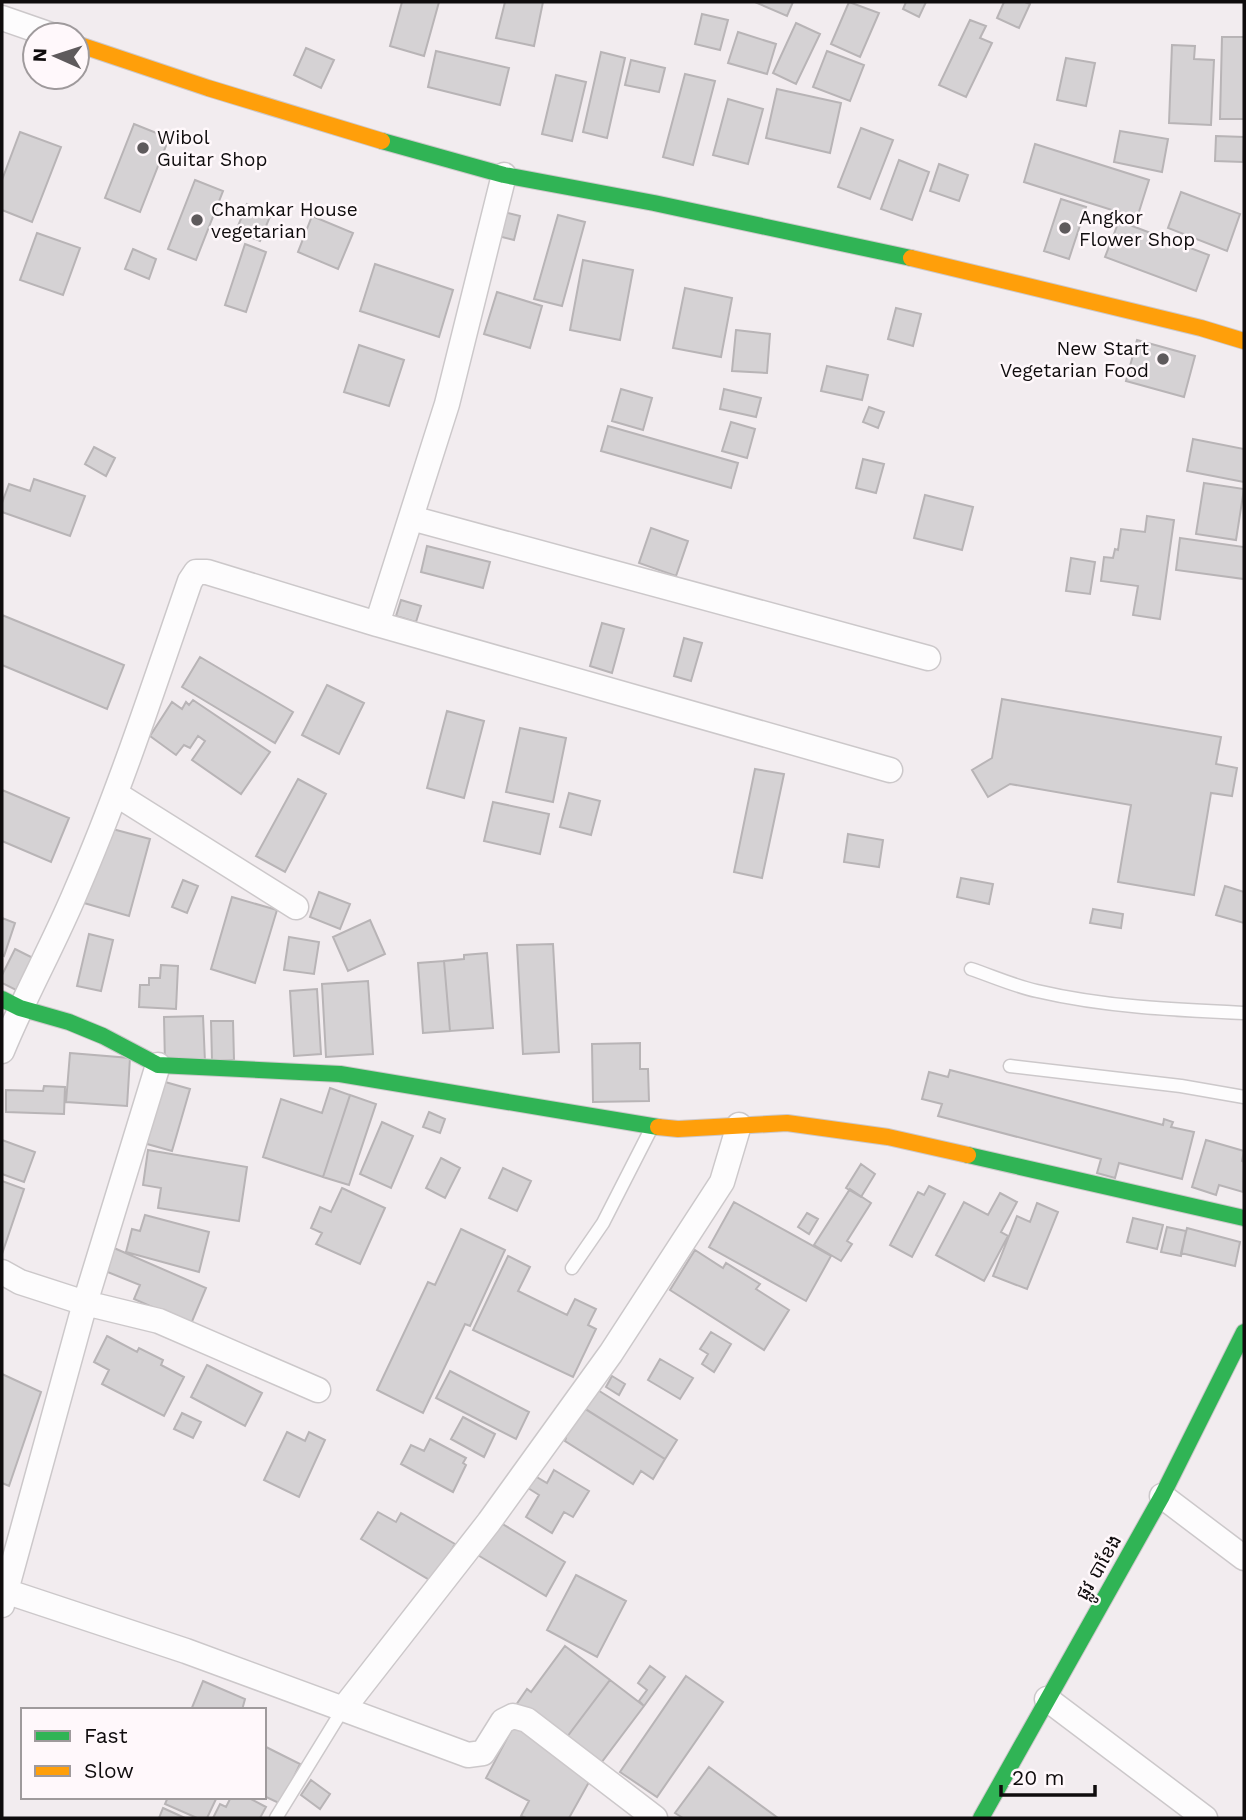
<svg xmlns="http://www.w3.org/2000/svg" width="1246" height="1820" viewBox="0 0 1246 1820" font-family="'Work Sans','Noto Sans Khmer',sans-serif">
	<rect width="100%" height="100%" fill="#f2ecef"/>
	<path fill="#d5d2d4" stroke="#b8b4b6" stroke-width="2" d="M402 2H439L424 56 390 46Z
		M505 2H543L534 46 496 38Z
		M755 2H793L787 16Z
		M849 2 879 13 860 57 831 44Z
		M906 2H926L919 17 903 9Z
		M1004 2H1025L1030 4 1019 28 997 18Z
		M702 14 728 20 720 50 695 44Z
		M970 20 986 26 980 38 992 43 966 97 939 85Z
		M796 23 820 34 796 84 773 73Z
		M738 32 776 44 767 74 728 63Z
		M1222 37H1244V119H1220Z
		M1172 45 1195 46 1194 59 1214 60 1211 125 1169 123Z
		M306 48 334 60 321 88 294 75Z
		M436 51 509 68 500 105 428 87Z
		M827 51 864 65 850 101 813 87Z
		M601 52 625 58 607 138 583 132Z
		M1066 58 1095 63 1086 106 1057 100Z
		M631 60 665 68 659 92 625 85Z
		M685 74 715 81 693 165 663 157Z
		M556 75 586 82 572 141 542 134Z
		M777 89 841 103 830 153 766 138Z
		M728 99 763 109 748 164 713 155Z
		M134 124 169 138 140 212 105 198Z
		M861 128 893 140 870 199 838 187Z
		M1120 131 1168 139 1162 172 1114 162Z
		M20 132 61 147 32 222 2 210V180Z
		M1216 136 1244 137 1243 162 1215 161Z
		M1035 144 1149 180 1137 218 1024 182Z
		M899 160 929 172 912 220 881 209Z
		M939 164 968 175 959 201 930 191Z
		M195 180 223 191 196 260 168 249Z
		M1181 192 1240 214 1227 251 1168 228Z
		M1061 199 1086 207 1069 259 1044 251Z
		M247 204 271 214 260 241 236 231Z
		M500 211 520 216 514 240 494 235Z
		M558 215 585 222 562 306 534 299Z
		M312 216 353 233 338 269 298 252Z
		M1119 221 1209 255 1196 291 1105 257Z
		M37 233 80 248 63 295 20 280Z
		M245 244 266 252 246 312 225 305Z
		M133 249 156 259 149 279 125 269Z
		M583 260 633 270 620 340 570 330Z
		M375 264 453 290 439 337 360 311Z
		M685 288 732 298 721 357 673 348Z
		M497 292 542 306 530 348 484 334Z
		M896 308 921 314 913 346 888 339Z
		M736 330 770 334 767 373 732 371Z
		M1137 340 1195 356 1184 397 1126 381Z
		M359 345 404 360 389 406 344 392Z
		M827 366 868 375 862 400 821 391Z
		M621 389 652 398 643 430 612 421Z
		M724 389 761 398 756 417 720 409Z
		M869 407 884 412 878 428 863 422Z
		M731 422 755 429 747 458 722 451Z
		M608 426 738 463 731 488 601 451Z
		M1193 439 1244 449V482L1187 471Z
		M94 447 115 458 106 476 85 464Z
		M863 459 884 464 876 493 856 488Z
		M34 479 85 496 70 536 2 512V503L9 484 30 491Z
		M1204 483 1244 489 1236 540 1196 534Z
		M925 495 973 507 962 550 914 538Z
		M1147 516 1174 520 1160 619 1133 615 1138 586 1101 581 1104 557 1113 558 1115 549 1118 550 1121 529 1145 532Z
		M651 528 688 541 676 576 639 563Z
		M1180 538 1244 547V579L1176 570Z
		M427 546 490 562 483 588 421 572Z
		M1071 558 1095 562 1090 594 1066 591Z
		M401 600 421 606 416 622 396 616Z
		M2 615 124 665 107 709 2 665Z
		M602 623 624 629 612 673 590 666Z
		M684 638 702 643 691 681 674 676Z
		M200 657 293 712 275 743 182 687Z
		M327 685 364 703 339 754 302 735Z
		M1002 699 1221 737 1216 764 1237 768 1232 796 1211 793 1194 895 1118 882 1131 805 1010 784 988 797 972 770 992 758Z
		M193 700 270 752 241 794 192 760 205 741 198 736 190 748 184 745 176 755 150 736 172 702 182 709 186 702 189 705Z
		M447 711 484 721 464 798 427 788Z
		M520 728 566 738 553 802 506 792Z
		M755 769 784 774 762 878 734 872Z
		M298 779 326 794 285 872 256 856Z
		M2 790 69 818 51 862 2 841Z
		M569 793 600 801 591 835 560 827Z
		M493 802 549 814 540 854 484 841Z
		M105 827 150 839 129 916 84 903Z
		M848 834 883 840 879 867 844 862Z
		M961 878 993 884 989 904 957 897Z
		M183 880 198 886 187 913 172 907Z
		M1225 886 1244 892V923L1216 915Z
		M319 892 350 904 340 929 310 917Z
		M232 897 277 910 255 983 211 969Z
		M1093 909 1123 914 1121 928 1090 923Z
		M2 918 15 923 4 956 2 955Z
		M370 920 385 954 348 971 333 937Z
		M89 934 113 940 101 991 77 986Z
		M289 937 319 942 314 974 284 970Z
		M553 944 559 1052 523 1054 517 945Z
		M15 949 37 960 20 992 2 983V975Z
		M487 953 493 1028 450 1031 444 961 464 959V955Z
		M444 961 450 1031 423 1033 418 963Z
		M161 965 178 966 176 1009 139 1007 140 985H149V978H160Z
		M368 981 373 1054 326 1057 322 984Z
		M317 989 321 1054 294 1056 290 991Z
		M203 1016 205 1062 165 1063 164 1017Z
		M211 1021H233L234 1060H212Z
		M640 1043V1069H648L649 1101 593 1102 592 1044Z
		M70 1053 130 1058 127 1106 66 1102Z
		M950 1070 1163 1125 1164 1119 1173 1122 1171 1127 1194 1132 1182 1179 1119 1163 1115 1178 1097 1173 1101 1159 938 1116 942 1104 922 1099 929 1072 948 1077Z
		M158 1080 190 1089 172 1151 140 1142Z
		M44 1086 65 1087 64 1114 6 1112V1090L43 1091Z
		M330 1088 350 1095 323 1177 263 1157 281 1099 322 1113Z
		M350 1095 376 1104 349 1185 323 1177Z
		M429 1112 445 1119 440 1133 423 1127Z
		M382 1122 413 1136 391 1188 360 1174Z
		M2 1140 35 1152 24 1182 2 1174Z
		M1206 1140 1244 1151 1242 1161 1244 1162 1243 1192 1219 1185 1216 1195 1192 1187Z
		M148 1150 247 1167 239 1221 158 1208 161 1188 143 1185Z
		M441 1158 460 1168 445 1198 426 1188Z
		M861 1164 875 1174 861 1197 846 1188Z
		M503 1168 531 1181 517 1211 489 1198Z
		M2 1181 24 1189 2 1254Z
		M929 1186 945 1194 912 1257 890 1245 918 1192 924 1195Z
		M342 1188 385 1208 360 1264 316 1244 322 1233 311 1228 320 1207 331 1212Z
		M850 1189 871 1203 847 1241 852 1244 841 1261 814 1245Z
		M1000 1193 1017 1202 1001 1232 1008 1236 984 1281 936 1255 964 1202 988 1215Z
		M734 1202 831 1256 806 1301 709 1247Z
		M1037 1203 1058 1212 1027 1289 993 1276 1017 1216 1030 1222Z
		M807 1213 818 1219 809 1234 798 1227Z
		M145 1215 209 1232 199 1272 126 1252 132 1229 140 1231Z
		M1133 1218 1163 1225 1157 1249 1127 1242Z
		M1167 1227 1186 1231 1181 1256 1161 1252Z
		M1187 1228 1240 1242 1235 1266 1181 1253Z
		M461 1229 505 1250 470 1326 465 1324 423 1413 377 1390 428 1282 435 1285Z
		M114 1248 206 1288 191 1324 134 1299 140 1285 105 1271Z
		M695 1250 723 1268 726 1263 760 1284 756 1289 789 1310 764 1350 670 1290Z
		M508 1256 530 1267 518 1291 567 1315 575 1299 596 1309 588 1325 596 1329 573 1377 473 1330Z
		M711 1332 731 1344 714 1372 702 1364 708 1354 700 1349Z
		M107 1336 137 1352 139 1348 163 1360 161 1365 184 1377 164 1416 102 1384 109 1370 94 1362Z
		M660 1359 693 1378 680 1399 648 1380Z
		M207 1365 262 1393 245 1426 191 1397Z
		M450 1371 529 1412 516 1439 436 1398Z
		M2 1374 41 1392 9 1486 2 1483Z
		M612 1376 625 1384 619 1395 606 1387Z
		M593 1387 677 1440 665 1459 581 1406Z
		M585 1409 665 1459 653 1479 641 1471 633 1484 565 1441 566 1438 560 1435Z
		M182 1413 201 1422 193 1438 174 1429Z
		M463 1417 495 1434 484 1457 451 1439Z
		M287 1432 305 1441 309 1432 325 1440 299 1497 264 1480Z
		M430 1439 466 1458 463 1463 466 1465 453 1492 401 1464 411 1445 424 1451Z
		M554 1470 589 1491 573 1517 564 1512 552 1533 526 1517 539 1495 528 1488 535 1476 547 1483Z
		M378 1512 396 1522 401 1513 455 1544 433 1582 361 1539Z
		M496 1520 565 1562 546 1596 476 1554Z
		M576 1575 626 1601 597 1657 547 1630Z
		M565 1646 610 1680 567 1737 516 1705 527 1689 531 1692Z
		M650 1666 665 1677 644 1706 639 1701 647 1690 638 1683Z
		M686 1676 723 1702 657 1797 620 1772Z
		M610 1680 644 1706 601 1763 567 1737Z
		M203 1681 245 1699 242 1710H191Z
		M514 1725 589 1782 569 1818H526L521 1816 529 1801 486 1778Z
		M264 1746 300 1764 281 1804 264 1796Z
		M709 1767 778 1818H683L675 1813Z
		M311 1780 330 1794 320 1809 301 1795Z
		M168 1797H213L216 1799 207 1818H197L165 1804Z
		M231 1797H247L266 1807 260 1818H213L220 1804 226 1807Z
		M163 1808 185 1818H159Z"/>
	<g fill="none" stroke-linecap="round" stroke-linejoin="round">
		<defs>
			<path id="lane" d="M971 969C992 976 1014 986 1037 991 1105 1007 1175 1010 1244 1013
				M1010 1066 1181 1086 1244 1097
				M572 1268 603 1223 651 1129
				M276 1818 343 1709"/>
			<path id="street" d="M2 18 51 35
				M411 518 928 658
				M377 624 890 770
				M116 794 296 907
				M2 1051C24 997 53 946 76 891 120 790 154 685 190 581L196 572H207L377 624 447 404 504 175
				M2 1272 20 1282 85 1303 159 1321 318 1390
				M1162 1496 1244 1558
				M5 1591 186 1651 468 1755 483 1753 503 1721 513 1716 527 1720 655 1818
				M2 1605 85 1303 158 1065
				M1047 1699 1205 1818
				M343 1709 489 1522 611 1353 722 1182 739 1125"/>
			<path id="fast" d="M382 141 504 175 654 203 911 258
				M2 999 20 1008 69 1022 103 1036 158 1065 340 1074 658 1127
				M968 1155 1244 1218
				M981 1818 1162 1496 1244 1332"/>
			<path id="slow" d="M77 44 208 88 382 141
				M911 258 1201 328 1244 341
				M658 1127 678 1129 787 1123 888 1137 968 1155"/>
		</defs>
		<use href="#lane" stroke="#ccc8ca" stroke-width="15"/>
		<use href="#street" stroke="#ccc8ca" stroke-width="27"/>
		<use href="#fast" stroke="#ccc8ca" stroke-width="18"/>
		<use href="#slow" stroke="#ccc8ca" stroke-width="18"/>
		<use href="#lane" stroke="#fdfcfd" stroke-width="12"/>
		<use href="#street" stroke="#fdfcfd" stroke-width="24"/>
		<use href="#fast" stroke="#30b455" stroke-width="16"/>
		<use href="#slow" stroke="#ff9f0a" stroke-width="16"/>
	</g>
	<g fill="#5e5a5c" stroke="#fff8fb" stroke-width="2.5">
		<circle cx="143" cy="148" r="7"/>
		<circle cx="197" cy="220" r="7"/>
		<circle cx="1065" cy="228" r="7"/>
		<circle cx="1163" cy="359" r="7"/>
	</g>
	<g text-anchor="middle" stroke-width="5" stroke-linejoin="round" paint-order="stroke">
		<g font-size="19" fill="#0f0c0d" stroke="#fff8fb" text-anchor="start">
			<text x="157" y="144">Wibol<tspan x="157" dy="22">Guitar Shop</tspan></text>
			<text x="211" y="216">Chamkar House<tspan x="211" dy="22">vegetarian</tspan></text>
			<text x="1079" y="224">Angkor<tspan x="1079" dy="22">Flower Shop</tspan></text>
			<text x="1149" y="355" text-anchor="end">New Start<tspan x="1149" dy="22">Vegetarian Food</tspan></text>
		</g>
		<g font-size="19" fill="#0f0c0d" stroke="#fff8fb">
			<text transform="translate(1098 1567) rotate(-60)" y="7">ផ្លូវ បាខែង</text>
		</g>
	</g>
	<rect width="1246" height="1820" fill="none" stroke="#0f0c0d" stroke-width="7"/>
	<rect x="21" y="1708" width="245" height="91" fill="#fff8fb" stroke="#9f9a9c" stroke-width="2"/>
	<rect x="35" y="1731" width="35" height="10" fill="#30b455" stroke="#9f9a9c" stroke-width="2"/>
	<text x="84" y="1743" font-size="21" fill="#0f0c0d">Fast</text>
	<rect x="35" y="1766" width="35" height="10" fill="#ff9f0a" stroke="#9f9a9c" stroke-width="2"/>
	<text x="84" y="1778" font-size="21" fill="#0f0c0d">Slow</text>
	<g transform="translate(56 56) rotate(273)"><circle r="33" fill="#fff8fb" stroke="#9f9a9c" stroke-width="2"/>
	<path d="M0-5L12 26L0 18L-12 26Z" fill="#5e5a5c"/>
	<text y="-10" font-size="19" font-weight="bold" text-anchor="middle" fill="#0f0c0d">N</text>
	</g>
	<path d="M1001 1785v10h94v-10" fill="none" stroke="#0f0c0d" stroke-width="3.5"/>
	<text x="1012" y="1785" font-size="21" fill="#0f0c0d" stroke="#fff8fb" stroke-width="5" paint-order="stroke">20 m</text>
</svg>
